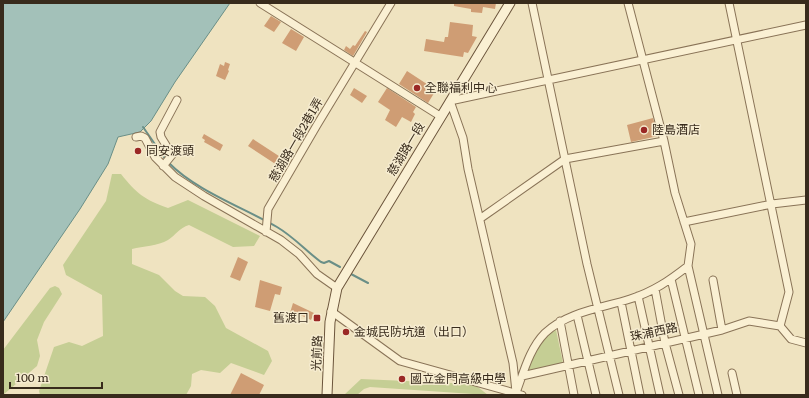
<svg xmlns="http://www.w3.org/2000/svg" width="809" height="398" viewBox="0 0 809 398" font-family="Literata,'Noto Sans TC',serif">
	<rect width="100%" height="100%" fill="#efe3c0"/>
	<path fill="#c5ce94" d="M112 174H121C136 193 145 200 168 208L188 200 260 236 254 246 233 247 189 225C179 228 176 235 168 240 158 246 143 246 132 249V264L159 275 175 291 183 296 205 297 215 306 226 328 268 351 272 361 264 375 231 363 220 373 201 370 192 374 191 386 186 395H40L39 391 54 347 69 342 82 346 103 336 102 295 66 275 63 265 106 201Z
		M55 286 59 288 62 294 44 322 37 340 40 356 37 366 3 395V350L50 288Z
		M556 330 563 363 526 372C535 353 537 341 556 330Z
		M361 379 474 384 488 395 370 387 364 389 357 395H344Z"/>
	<path fill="#a3c1b9" stroke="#6a8f87" d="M3 3H230L175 82 151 121 140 132 118 137 108 164 80 209 3 322Z"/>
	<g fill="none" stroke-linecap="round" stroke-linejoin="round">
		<path stroke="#6a8f87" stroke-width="2" d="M143 127 166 160
			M169 163C195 190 244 208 277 227 294 237 306 251 321 262L324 263 329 261 340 267
			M351 274 368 283"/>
	</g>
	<path fill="#cf9d74" d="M454 3H496L495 9 483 7 482 13 471 12V9L454 6Z
		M271 16 281 22 274 32 264 26Z
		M450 22 473 25 472 36 477 37 468 53 464 52 463 57 424 51 426 39 444 42 445 37H448Z
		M291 29 304 37 296 51 282 43Z
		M365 31 367 32 353 56 344 50 346 46 350 49 353 45 355 46Z
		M225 62 230 64 228 70 229 71 225 80 216 76 220 64 224 66Z
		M407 71 436 90 428 103 399 84Z
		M354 88 367 96 362 103 350 95Z
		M387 88 416 107 413 112 415 114 411 122 402 117 396 127 385 120 390 110 378 102Z
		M653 118 658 136 631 142 627 125Z
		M204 134 223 145 220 151 204 142 205 140 202 138Z
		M253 139 285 160 280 167 248 146Z
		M238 257 248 262 240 281 230 277Z
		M260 280 282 287 280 295 275 294 270 311 255 307Z
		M293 303 314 313 311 320 298 314 295 318 289 316Z
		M241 373 264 385 259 395H230Z"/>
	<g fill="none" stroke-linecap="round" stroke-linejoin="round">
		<defs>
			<path id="street" d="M260 3 440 116
				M532 3 587 264 619 395
				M729 3 789 292 780 326
				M136 137 141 136 145 138 155 157 175 177 204 196 281 240 299 254 317 274 337 288
				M163 166 172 155 161 137 160 132 177 100
				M481 218 565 159 664 141
				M684 222 772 204 806 200
				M266 232 268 209 317 125 391 3
				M688 266 718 395
				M671 279 699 395
				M713 280 722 330
				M655 289 665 343 679 395
				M638 296 660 395
				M621 302 640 395
				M331 311 400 361 522 395
				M577 315 596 395
				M560 321 574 395
				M732 373 737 395
				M522 376 722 330 749 321 780 326 791 339 806 343
				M517 390C524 371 530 348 545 333 567 312 602 308 630 299 653 292 670 280 688 266L691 244 675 193 664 141 628 3
				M516 392 513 363 468 169 463 138 450 101 806 25"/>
			<path id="secondary" d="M327 395 330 322 337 288 510 3
				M516 395V392"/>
		</defs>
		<use href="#street" stroke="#897357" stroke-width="9"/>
		<use href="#secondary" stroke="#6b543b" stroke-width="11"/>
		<use href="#street" stroke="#faf0d3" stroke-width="7"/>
		<use href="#secondary" stroke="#faf0d3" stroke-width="9"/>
	</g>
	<g fill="#9a2825" stroke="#f6ecd0" stroke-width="1.5">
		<circle cx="417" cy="88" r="4"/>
		<circle cx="644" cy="130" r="4"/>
		<circle cx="138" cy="151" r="4"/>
		<rect x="313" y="314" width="8" height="8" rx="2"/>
		<circle cx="346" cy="332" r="4"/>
		<circle cx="402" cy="379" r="4"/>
	</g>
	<g text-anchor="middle" stroke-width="3" stroke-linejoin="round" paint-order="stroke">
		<g font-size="12" fill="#382b1c" stroke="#f6ecd0" text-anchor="start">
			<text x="425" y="92">全聯福利中心</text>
			<text x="652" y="134">陸島酒店</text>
			<text x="146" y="155">同安渡頭</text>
			<text x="309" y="322" text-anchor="end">舊渡口</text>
			<text x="354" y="336">金城民防坑道（出口）</text>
			<text x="410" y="383">國立金門高級中學</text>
		</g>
		<g font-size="12" fill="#382b1c" stroke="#f6ecd0">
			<text transform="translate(296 140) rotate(-60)" y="4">慈湖路一段2巷1弄</text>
			<text transform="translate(406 149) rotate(-59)" y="4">慈湖路一段</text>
			<text transform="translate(654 332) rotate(-12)" y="4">珠浦西路</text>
			<text transform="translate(317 353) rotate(-88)" y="4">光前路</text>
		</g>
	</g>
	<rect width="809" height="398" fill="none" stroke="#382b1c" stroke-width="8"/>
	<path d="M10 382v6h92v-6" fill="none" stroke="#382b1c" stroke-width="2"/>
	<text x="16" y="382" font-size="12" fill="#382b1c" stroke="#f6ecd0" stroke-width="3" paint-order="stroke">100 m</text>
</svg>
